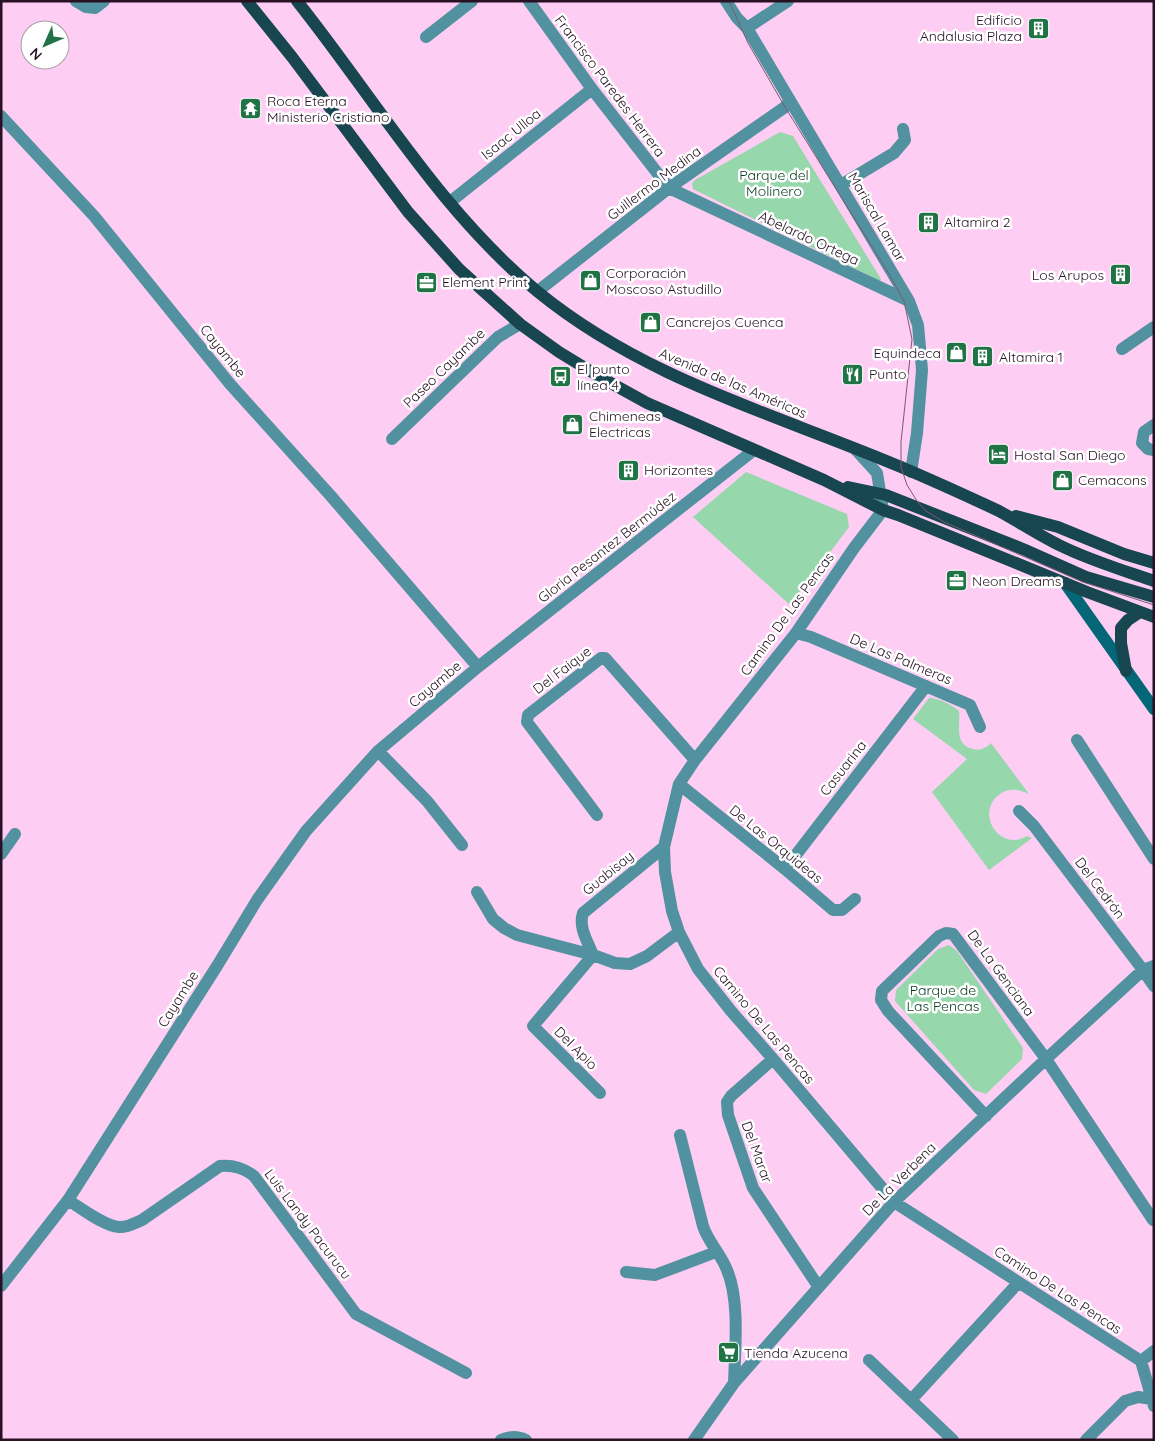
<svg xmlns="http://www.w3.org/2000/svg" width="1155" height="1441" viewBox="0 0 1155 1441" font-family="Quicksand,sans-serif">
	<rect width="100%" height="100%" fill="#fecdf3"/>
	<path fill="#96d7ab" d="M780 132 793 136 881 279 880 281 693 189 692 183 695 180Z
		M746 472 847 514 849 527 790 605 693 517Z
		M929 698C939 698 952 705 959 711 961 725 953 744 973 749 980 751 986 748 991 743L1029 794C1021 790 1012 788 1003 792 972 810 999 853 1027 836L1032 838 989 870 932 792 967 759 913 719Z
		M949 945 957 951 1023 1048 1022 1059 986 1094 974 1090 895 1001 896 990 938 949Z"/>
	<g fill="none" stroke-linecap="round" stroke-linejoin="round">
		<path stroke="#52919f" stroke-width="12" d="M76 1 86 7 95 8 104 1
			M529 1 592 89 669 188 909 301
			M726 1 737 18 747 28 909 301 918 325 922 370 917 433 911 472
			M747 28 788 1
			M426 37 472 1
			M1 116 94 216 230 384 330 495 478 667
			M841 185 894 153 905 140 903 129
			M450 202 592 89
			M538 291 669 188 785 107 790 100
			M1122 349 1154 327
			M1154 425 1144 432 1142 443 1148 449 1154 450
			M392 439 498 337 520 324
			M856 450 877 473 883 510 854 548 796 633 695 760 679 784 664 847 665 872 672 911 679 932 698 969 731 1011 773 1059 894 1202 1141 1361 1154 1406
			M796 633 811 637 970 705 980 727
			M1077 740 1154 859
			M378 751 427 801 462 845
			M679 784 785 869 833 910H842L855 899
			M1019 811 1034 826 1143 970 1154 986
			M597 815 527 722 528 715 601 658H605L695 760
			M1 854 15 834
			M785 869 926 686
			M477 892 493 919 504 928 517 935 593 955 615 963 630 964 647 956 679 932
			M773 1059 731 1096 727 1102 728 1115 753 1188 818 1286
			M600 1093 533 1026 593 955C588 942 578 927 583 913L664 847
			M986 1116 888 1011 881 1000 882 991 939 936 946 933 953 934 1046 1059 1153 1220
			M680 1135 703 1226C708 1242 721 1254 727 1270 740 1300 735 1350 734 1383
			M68 1200C81 1208 104 1226 119 1227 126 1228 135 1223 142 1220L220 1166C234 1165 243 1168 254 1176L356 1314 466 1373
			M626 1272 655 1275 716 1252
			M1 1286 68 1200 217 966 257 900 306 831 378 751 478 667 754 450
			M869 1360 953 1440
			M1141 1361 1154 1351
			M911 1400 1018 1283
			M501 1440C510 1436 518 1436 526 1440
			M694 1440 734 1383 894 1202 1046 1059 1143 970 1154 966
			M1086 1440 1125 1401 1138 1397 1152 1399"/>
		<path stroke="#036778" stroke-width="12" d="M1065 583 1154 709"/>
		<path stroke="#184650" stroke-width="12" d="M247 1 292 57 408 212 459 269 520 324 559 352 600 377 647 403 824 480 883 510 898 515 1087 592 1154 617
			M297 1C375 99 440 211 538 292 646 380 776 414 901 467 934 481 967 496 999 511 1019 522 1039 535 1059 545 1089 560 1122 570 1154 581
			M848 487 886 495 1023 549 1086 577 1154 597
			M1016 516 1058 527 1124 554 1154 563
			M1126 671 1121 643V628L1128 620 1140 612"/>
		<path stroke="#7b5a74" stroke-width="1" d="M729 1 748 43 785 107 889 274 904 301 912 339 901 442V467L907 485 917 501 926 511 944 522 1083 582 1154 605"/>
	</g>
	<defs>
		<symbol id="building-square" viewBox="-11 -11 22 22"><rect x="-9" y="-9" width="18" height="18" rx="4" fill="#207344" stroke="#fff"/><path d="M-4-6H4V6H1V3H-1V6H-4ZM-2.5-4.3h1.7v1.8h-1.7ZM.8-4.3h1.7v1.8H.8ZM-2.5-1h1.7V.8h-1.7ZM.8-1h1.7V.8H.8Z" fill="#fff"/></symbol>
		<symbol id="temple-square" viewBox="-11 -11 22 22"><rect x="-9" y="-9" width="18" height="18" rx="4" fill="#207344" stroke="#fff"/><path d="M0-6L5-2H3V0L6.5 2.5H4V6H1.5V3h-3V6H-4V2.5H-6.5L-3 0V-2H-5Z" fill="#fff"/></symbol>
		<symbol id="shop-square" viewBox="-11 -11 22 22"><rect x="-9" y="-9" width="18" height="18" rx="4" fill="#207344" stroke="#fff"/><path d="M-5-2.5h2.3a2.7 3.5 0 0 1 5.4 0H5L5.5 6h-11ZM-1.5-2.5h3a1.5 2.3 0 0 0-3 0Z" fill="#fff"/></symbol>
		<symbol id="office-square" viewBox="-11 -11 22 22"><rect x="-9" y="-9" width="18" height="18" rx="4" fill="#207344" stroke="#fff"/><path d="M-6-3h4V-5.5h4V-3h4V5H-6ZM-1-4.5V-3h2v-1.5ZM-6 0V1H6V0Z" fill="#fff"/></symbol>
		<symbol id="restaurant-square" viewBox="-11 -11 22 22"><rect x="-9" y="-9" width="18" height="18" rx="4" fill="#207344" stroke="#fff"/><path d="M-5-6h1v4h1v-4h1v4h1v-4h1v5L-1.5 .5V6h-2V.5L-5-1ZM5-6V6H3V1.5H1.5Q1.5-4 5-6Z" fill="#fff"/></symbol>
		<symbol id="bus-square" viewBox="-11 -11 22 22"><rect x="-9" y="-9" width="18" height="18" rx="4" fill="#207344" stroke="#fff"/><path d="M-5-6H5V4H4V6H2V4H-2V6H-4V4H-5ZM-3.5-4V0h7V-4ZM-3.5 1.2v1.5H-2V1.2ZM2 1.2v1.5H3.5V1.2Z" fill="#fff"/></symbol>
		<symbol id="hotel-square" viewBox="-11 -11 22 22"><rect x="-9" y="-9" width="18" height="18" rx="4" fill="#207344" stroke="#fff"/><path d="M-6-4.5h1.5V1H6V5H4.5V3h-9V5H-6ZM-4 0a1.8 1.8 0 1 1 3.6 0ZM.5 0V-2.5h3Q6-2.5 6 0Z" fill="#fff"/></symbol>
		<symbol id="supermarket-square" viewBox="-11 -11 22 22"><rect x="-9" y="-9" width="18" height="18" rx="4" fill="#207344" stroke="#fff"/><path d="M-6-5.5h2.5l.6 2H6L4.5 2H-2.5L-4.4-4H-6ZM-1.5 3.2a1.3 1.3 0 1 0 .1 0ZM3 3.2a1.3 1.3 0 1 0 .1 0Z" fill="#fff"/></symbol>
	</defs>
	<g fill-rule="evenodd">
		<use href="#building-square" x="1026" y="16" width="25" height="25"/>
		<use href="#temple-square" x="238" y="96" width="25" height="25"/>
		<use href="#building-square" x="916" y="210" width="25" height="25"/>
		<use href="#building-square" x="1108" y="262" width="25" height="25"/>
		<use href="#shop-square" x="578" y="268" width="25" height="25"/>
		<use href="#office-square" x="414" y="270" width="25" height="25"/>
		<use href="#shop-square" x="638" y="310" width="25" height="25"/>
		<use href="#shop-square" x="944" y="340" width="25" height="25"/>
		<use href="#building-square" x="970" y="344" width="25" height="25"/>
		<use href="#restaurant-square" x="840" y="362" width="25" height="25"/>
		<use href="#bus-square" x="548" y="364" width="25" height="25"/>
		<use href="#shop-square" x="560" y="412" width="25" height="25"/>
		<use href="#hotel-square" x="986" y="442" width="25" height="25"/>
		<use href="#building-square" x="616" y="458" width="25" height="25"/>
		<use href="#shop-square" x="1050" y="468" width="25" height="25"/>
		<use href="#office-square" x="944" y="568" width="25" height="25"/>
		<use href="#supermarket-square" x="716" y="1340" width="25" height="25"/>
	</g>
	<g text-anchor="middle" stroke-width="5" stroke-linejoin="round" paint-order="stroke">
		<g font-size="14" fill="#271123" stroke="#fff" text-anchor="start">
			<text x="1022" y="25" text-anchor="end">Edificio<tspan x="1022" dy="16">Andalusia Plaza</tspan></text>
			<text x="267" y="106">Roca Eterna<tspan x="267" dy="16">Ministerio Cristiano</tspan></text>
			<text x="944" y="227">Altamira 2</text>
			<text x="606" y="278">Corporación<tspan x="606" dy="16">Moscoso Astudillo</tspan></text>
			<text x="1104" y="280" text-anchor="end">Los Arupos</text>
			<text x="442" y="287">Element Print</text>
			<text x="666" y="327">Cancrejos Cuenca</text>
			<text x="941" y="358" text-anchor="end">Equindeca</text>
			<text x="999" y="362">Altamira 1</text>
			<text x="577" y="374">El punto<tspan x="577" dy="16">línea 4</tspan></text>
			<text x="869" y="379">Punto</text>
			<text x="589" y="421">Chimeneas<tspan x="589" dy="16">Electricas</tspan></text>
			<text x="1014" y="460">Hostal San Diego</text>
			<text x="644" y="475">Horizontes</text>
			<text x="1078" y="485">Cemacons</text>
			<text x="972" y="586">Neon Dreams</text>
			<text x="744" y="1358">Tienda Azucena</text>
		</g>
		<g font-size="14" fill="#271123" stroke="#fff">
			<text transform="translate(610 86) rotate(53)" y="5">Francisco Paredes Herrera</text>
			<text transform="translate(511 134) rotate(-39)" y="5">Isaac Ulloa</text>
			<text transform="translate(654 183) rotate(-37)" y="5">Guillermo Medina</text>
			<text transform="translate(877 217) rotate(60)" y="5">Mariscal Lamar</text>
			<text transform="translate(809 238) rotate(25)" y="5">Abelardo Ortega</text>
			<text transform="translate(223 351) rotate(51)" y="5">Cayambe</text>
			<text transform="translate(444 368) rotate(-44)" y="5">Paseo Cayambe</text>
			<text transform="translate(733 383) rotate(23)" y="5">Avenida de las Américas</text>
			<text transform="translate(607 547) rotate(-38)" y="5">Gloria Pesantez Bermúdez</text>
			<text transform="translate(787 614) rotate(-54)" y="5">Camino De Las Pencas</text>
			<text transform="translate(901 659) rotate(23)" y="5">De Las Palmeras</text>
			<text transform="translate(562 670) rotate(-37)" y="5">Del Faique</text>
			<text transform="translate(435 684) rotate(-40)" y="5">Cayambe</text>
			<text transform="translate(843 768) rotate(-52)" y="5">Casuarina</text>
			<text transform="translate(776 844) rotate(39)" y="5">De Las Orquideas</text>
			<text transform="translate(608 873) rotate(-39)" y="5">Guabisay</text>
			<text transform="translate(1100 888) rotate(53)" y="5">Del Cedrón</text>
			<text transform="translate(1001 973) rotate(54)" y="5">De La Genciana</text>
			<text transform="translate(178 999) rotate(-58)" y="5">Cayambe</text>
			<text transform="translate(764 1025) rotate(50)" y="5">Camino De Las Pencas</text>
			<text transform="translate(576 1048) rotate(45)" y="5">Del Apio</text>
			<text transform="translate(757 1152) rotate(70)" y="5">Del Marar</text>
			<text transform="translate(899 1179) rotate(-45)" y="5">De La Verbena</text>
			<text transform="translate(308 1224) rotate(53)" y="5">Luis Landy Pacurucu</text>
			<text transform="translate(1058 1290) rotate(33)" y="5">Camino De Las Pencas</text>
		</g>
		<g font-size="14" fill="#053a1e" stroke="#fff">
			<text x="774" y="180">Parque del<tspan x="774" dy="16">Molinero</tspan></text>
			<text x="943" y="995">Parque de<tspan x="943" dy="16">Las Pencas</tspan></text>
		</g>
	</g>
	<rect width="1155" height="1441" fill="none" stroke="#271123" stroke-width="5"/>
	<g transform="translate(45 45) rotate(225)"><circle r="24" fill="#ffffff" stroke="#a9a0a7"/>
	<path d="M0-4L9 19L0 12L-9 19Z" fill="#207344"/>
	<text y="-8" font-size="14" font-weight="bold" text-anchor="middle" fill="#271123">N</text>
	</g>
</svg>
